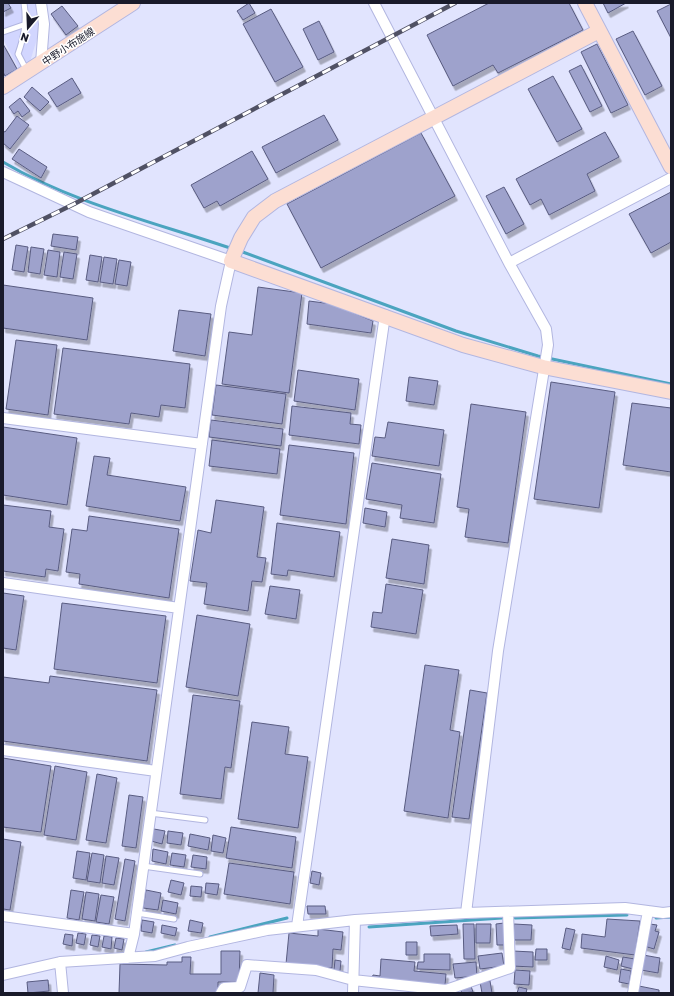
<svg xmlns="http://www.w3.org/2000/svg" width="674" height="996" viewBox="0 0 674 996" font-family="Rubik,'Noto Sans JP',sans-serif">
	<defs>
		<filter id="shadow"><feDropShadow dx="2.5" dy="4.5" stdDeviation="0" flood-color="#0004"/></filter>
	</defs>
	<rect width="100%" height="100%" fill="#e1e4fe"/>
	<path fill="#d2d6ff" d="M3 3H36L40 29 29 65 20 71 3 39Z"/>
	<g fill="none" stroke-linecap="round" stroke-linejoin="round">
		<path stroke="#4ba4bf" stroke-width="3" d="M3 162C72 203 157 223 233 249
			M240 251 456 331 538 356 671 384
			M515 918 627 915
			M656 918 671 917
			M369 927 502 918
			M210 937 287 918
			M146 952 175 945"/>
	</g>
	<path fill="#9ea2cc" stroke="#595c81" filter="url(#shadow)" d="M3 3H8L11 8 3 12Z
		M249 3 255 13 243 20 237 11Z
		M489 3H569L583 30 498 73 493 65 453 86 427 35Z
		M603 3H626L608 13Z
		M671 4V38L657 11Z
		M62 6 78 26 66 35 51 14Z
		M271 9 303 67 275 82 243 24Z
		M319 21 334 52 318 60 303 29Z
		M633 31 662 86 645 95 616 39Z
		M3 44 17 69 5 76 3 72Z
		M597 44 628 105 611 113 581 52Z
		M581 65 602 106 590 112 569 71Z
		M553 76 582 129 557 142 528 89Z
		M72 78 81 93 57 107 48 93Z
		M32 87 49 102 40 111 24 97Z
		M20 98 30 111 22 117 18 111 14 114 9 107Z
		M324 115 338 140 276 173 262 147Z
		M17 116 29 125 10 149 3 143V131L5 132Z
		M605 132 619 157 587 174 595 191 549 215 541 199 530 205 516 179Z
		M421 133 455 196 321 268 287 204Z
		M19 149 47 167 41 178 12 159Z
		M252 151 268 179 220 206 217 201 204 208 191 185Z
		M504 187 524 224 506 234 486 196Z
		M671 192V242L651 253 629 214Z
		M53 234 78 237 76 250 51 246Z
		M16 245 28 247 24 272 12 270Z
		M31 247 44 249 40 274 28 272Z
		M48 250 60 252 57 277 44 275Z
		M64 252 77 254 73 279 60 277Z
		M90 255 102 257 98 282 86 280Z
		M104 257 117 259 113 284 100 282Z
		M119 260 131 262 127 286 115 284Z
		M3 285 93 298 87 340 3 328Z
		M258 287 302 293 289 393 222 384 229 332 252 335Z
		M309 301 332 304 373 321 371 333 307 324Z
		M179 310 211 314 205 356 173 351Z
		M16 340 57 345 48 415 6 409Z
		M63 348 190 364 185 408 161 405 159 417 131 413 129 424 54 414Z
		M298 370 359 379 355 410 294 401Z
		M409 377 438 381 434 405 406 401Z
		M551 382 615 392 599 508 534 499Z
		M216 385 286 394 282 424 212 415Z
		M632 403 671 408V472L623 465Z
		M471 404 526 412 508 543 465 537 469 509 457 507Z
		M292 406 351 413 350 424 361 425 359 444 289 435Z
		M211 420 283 429 281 446 209 437Z
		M388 422 444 430 439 466 372 456 375 437 385 438Z
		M3 427 77 438 67 505 3 495Z
		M212 440 280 449 277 474 209 466Z
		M289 445 354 453 346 524 280 515Z
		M94 456 110 458 107 475 186 487 180 521 86 506Z
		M372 463 441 474 434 523 400 518 402 505 366 499Z
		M216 500 264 507 257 557 266 558 262 582 252 581 248 611 204 604 207 583 190 581 198 530 211 533Z
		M3 505 51 511 49 527 64 529 58 571 46 569 45 577 3 571Z
		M365 508 387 512 385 527 363 523Z
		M89 516 179 529 169 598 79 584 80 574 66 572 72 529 87 531Z
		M277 523 340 532 334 577 288 570 287 576 271 574Z
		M392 539 429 545 424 584 386 578Z
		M386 584 423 590 416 634 371 627 373 612 382 613Z
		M270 586 300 590 296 619 265 614Z
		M3 593 24 596 16 650 3 648Z
		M62 603 166 616 157 683 54 669Z
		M197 615 250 624 238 696 186 687Z
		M425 665 459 670 450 730 460 732 448 818 404 811Z
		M50 676 157 690 147 761 3 741V677L49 683Z
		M470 690 487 693 469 819 452 817Z
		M193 695 240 701 231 768 225 767 221 799 180 794Z
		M252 722 289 727 285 754 308 757 298 828 238 819Z
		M3 758 51 766 41 832 3 827Z
		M55 766 87 772 76 840 44 835Z
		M97 774 117 778 106 843 86 840Z
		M129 795 143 797 136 848 122 846Z
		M231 827 296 837 292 868 226 858Z
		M154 829 165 831 162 844 151 841Z
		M168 831 183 833 181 845 167 843Z
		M190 834 210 838 208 850 188 846Z
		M213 835 226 838 223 853 211 851Z
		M3 839 21 842 10 910 3 909Z
		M153 849 168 852 166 864 152 861Z
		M77 851 90 853 86 880 73 878Z
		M92 853 104 855 100 883 87 881Z
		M172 853 186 855 184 867 170 865Z
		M193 855 207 857 206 869 191 867Z
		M106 856 119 858 114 885 102 883Z
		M125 859 135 861 125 921 115 919Z
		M229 863 294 872 290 904 224 894Z
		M312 871 321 873 319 885 310 883Z
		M171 880 184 883 181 895 168 892Z
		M206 883 219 884 217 895 205 893Z
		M191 886 202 887 201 897 190 896Z
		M71 890 84 892 79 920 67 918Z
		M146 890 161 893 158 910 143 908Z
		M86 892 99 894 95 921 82 919Z
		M101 895 114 897 109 924 96 922Z
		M163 900 178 903 176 914 161 911Z
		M307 906H325L326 914H308Z
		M607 919 640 921 635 955 581 948 582 934 605 937Z
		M142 920 154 922 152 933 141 931Z
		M190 920 203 923 201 933 188 931Z
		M504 923 505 945H497L496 924Z
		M463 924H474L475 959H464Z
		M476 924H491L490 943H476Z
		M514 924 532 925 531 940H513Z
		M650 924 657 925 655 931 659 932 654 949 644 946Z
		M162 925 177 928 175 936 161 933Z
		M457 925 458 934 431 936 430 926Z
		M566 928 575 930 570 950 562 948Z
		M318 929 343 932 341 950 333 949 332 968 286 964 289 933 318 936Z
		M78 933 86 934 84 945 76 943Z
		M65 934 73 935 72 946 63 944Z
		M92 935 100 936 98 947 90 945Z
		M104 936 112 937 111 949 102 947Z
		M116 938 124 939 122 950 114 948Z
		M406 942H417V955H406Z
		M536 949H547V960H535Z
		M221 951H240L239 982H218V993H119L120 964 167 965V962H182V957H191L190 974H221Z
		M513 951 533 952V967L512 966Z
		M502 953 504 966 480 969 478 956Z
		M424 954H450V970L417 969 418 962H424Z
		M643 955 660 958 658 973 641 970Z
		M606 956 619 960 617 970 604 967Z
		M623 957 635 959 633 969 621 966Z
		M381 959 415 962 414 971 446 974 445 985 372 978 373 975 380 976Z
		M335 960 341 961 340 971 334 970Z
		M476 962 477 976 455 978 453 964Z
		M621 969 631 971 629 984 619 982Z
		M515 970 530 971 529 985 514 984Z
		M260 973 274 975 273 993H258Z
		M48 980 49 991 28 993 27 982Z
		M490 981 492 993H482L480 982Z
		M471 986 473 992 462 993 460 989Z
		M639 986 659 990V993H638Z
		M519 987 527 989 526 993H517Z"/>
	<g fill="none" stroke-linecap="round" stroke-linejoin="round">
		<defs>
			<path id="lane" d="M24 3C27 22 24 37 18 54L27 71
				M3 32 26 24
				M150 813 205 820
				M143 866 200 874
				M137 913 174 919"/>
			<path id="street" d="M374 3 509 263 546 329 548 345 498 651 466 913
				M41 63 44 24 41 3
				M3 172 89 212 231 261 221 306 134 934 128 958
				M509 263 671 178
				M3 418 202 444
				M3 583 179 608
				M3 750 156 771
				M3 916 134 934
				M297 926 385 315
				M60 962 63 993
				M3 975 60 962 155 956 188 947 267 930 355 920 466 913 625 908 663 913 671 912
				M221 993 224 988 240 987 247 965 316 970 353 980 446 990 510 968 508 912
				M353 993 355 920
				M633 993 648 911"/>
			<path id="secondary" d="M585 3 671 167
				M599 31 275 201 254 217 241 238 231 261 463 345 543 367 671 392
				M3 87 133 3"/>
		</defs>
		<use href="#lane" stroke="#b2b6e0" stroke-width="7"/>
		<use href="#street" stroke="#b2b6e0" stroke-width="12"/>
		<use href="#secondary" stroke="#b2b6e0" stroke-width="16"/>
		<use href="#lane" stroke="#fff" stroke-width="5"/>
		<use href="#street" stroke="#fff" stroke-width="10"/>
		<use href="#secondary" stroke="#fcded3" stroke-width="14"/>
		<defs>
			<path id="rail" d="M3 239 74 204 455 3"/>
		</defs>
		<use href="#rail" stroke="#505164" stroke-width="4.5"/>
		<use href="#rail" stroke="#fff" stroke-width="3" stroke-dasharray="9" stroke-linecap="butt"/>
	</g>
	<g text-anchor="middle" stroke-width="3" stroke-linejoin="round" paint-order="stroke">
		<g font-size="10" fill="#191a2a" stroke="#fff">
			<text transform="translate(68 46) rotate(-33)" y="4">中野小布施線</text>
		</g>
	</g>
	<rect width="674" height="996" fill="none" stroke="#191a2a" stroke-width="8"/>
	<g transform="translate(28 28) rotate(199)" stroke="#ffffff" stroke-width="3" paint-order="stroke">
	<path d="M0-3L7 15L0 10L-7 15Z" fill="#191a2a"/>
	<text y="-6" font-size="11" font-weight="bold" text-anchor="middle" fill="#191a2a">N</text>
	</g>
</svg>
